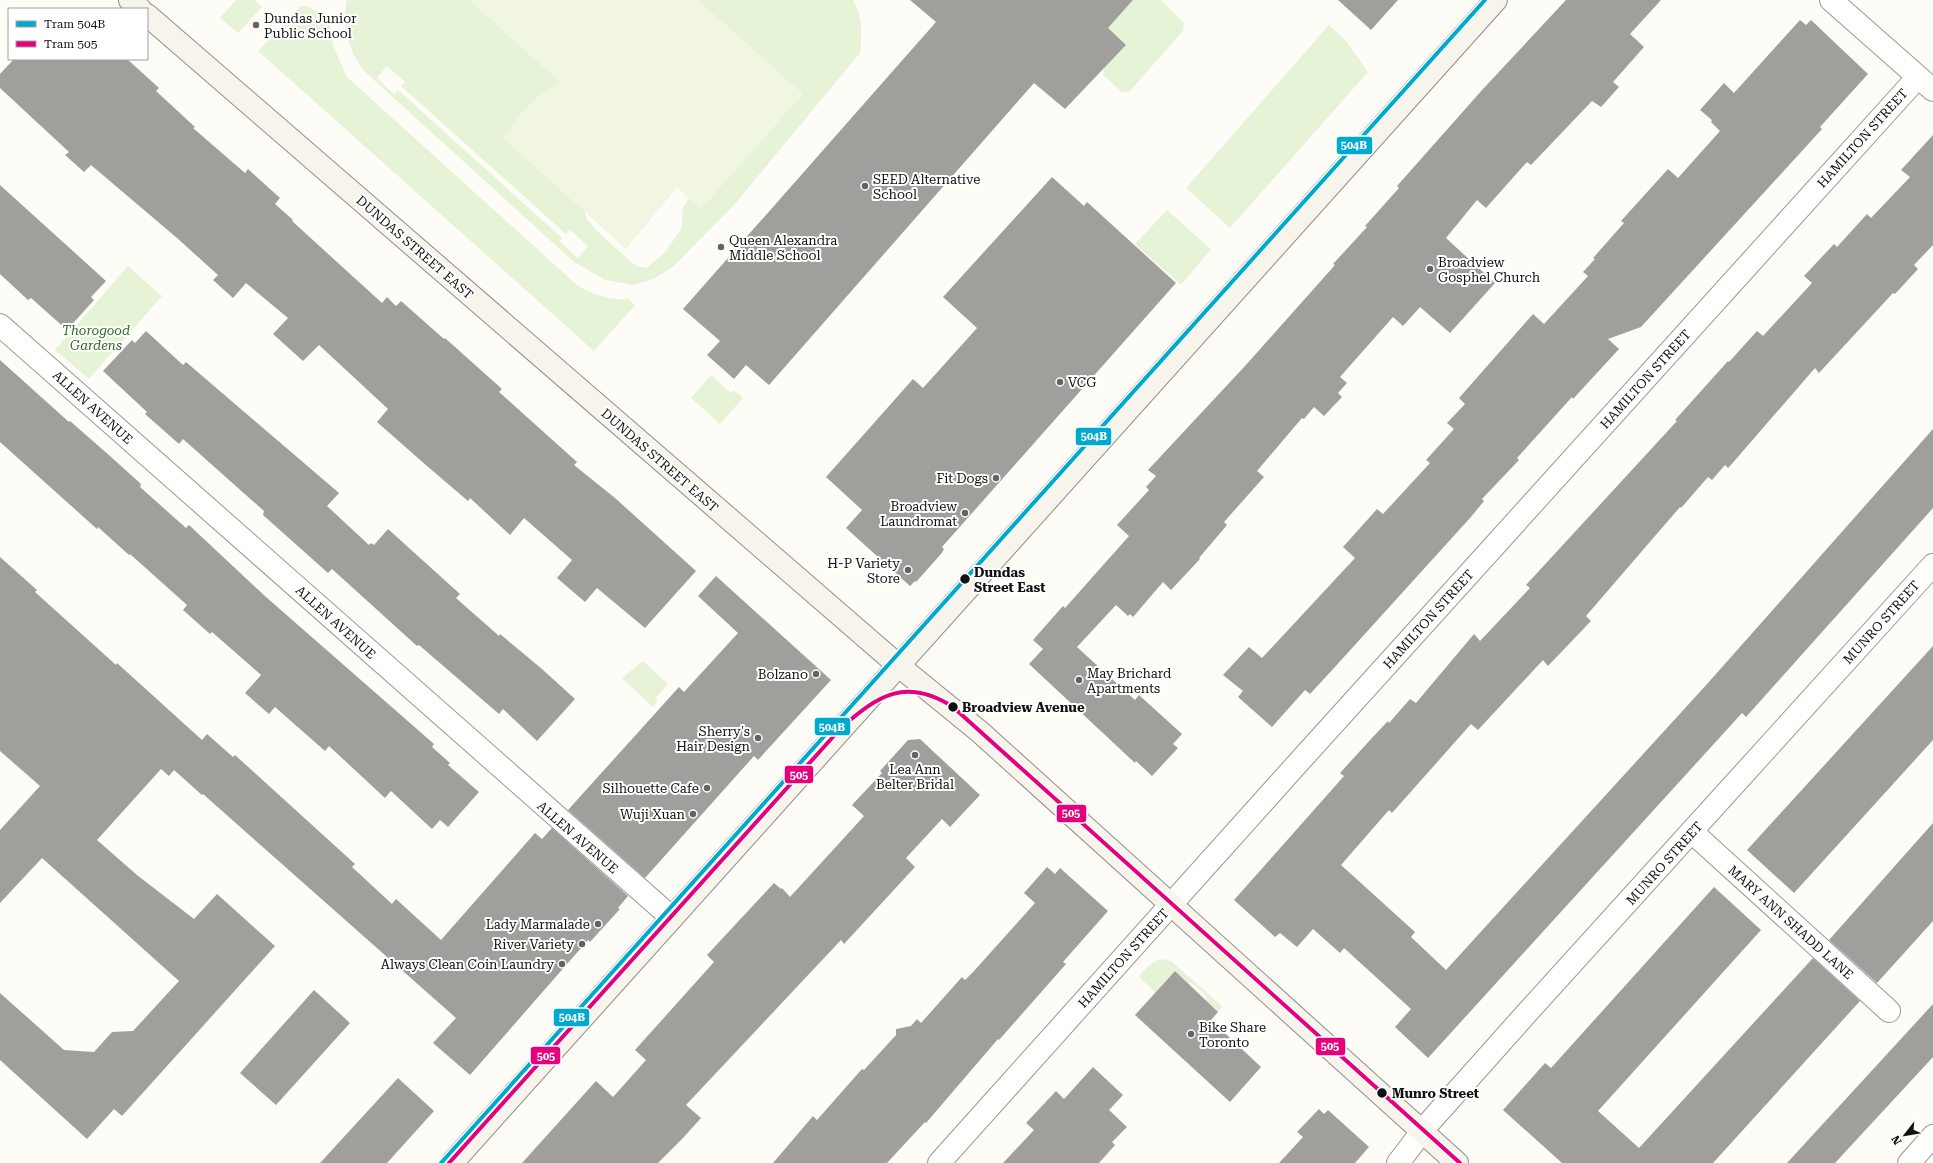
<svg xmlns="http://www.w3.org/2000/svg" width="1933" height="1163" viewBox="0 0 1933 1163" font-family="'Roboto Serif',serif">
	<rect width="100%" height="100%" fill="#fdfcf7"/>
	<path fill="#e7f3d7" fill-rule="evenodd" d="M236 0H255L262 7 238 33 220 18Z
		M347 0H853C863 17 862 34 860 53L734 205 674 266 654 279 633 285 605 280 574 262 363 70C348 48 341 26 347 0ZM387 66 405 82 401 86 566 234 570 230 588 246 578 258 560 242 562 238 398 90 394 94 377 78ZM703 175 683 208 681 229 666 251 647 268 636 266 601 235 587 219 578 193Z
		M1133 0H1161L1184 23 1183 31 1129 92H1122L1103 75 1108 28Z
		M301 6 309 7 328 18 334 48 347 77 577 285C594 295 608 300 628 299L635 305 594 351 258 51Z
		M1329 25 1347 42 1368 72 1230 228 1186 188Z
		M1167 210 1211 249 1181 285 1135 244Z
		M128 266 162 296 89 379 55 350Z
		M711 375 731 393 734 390 743 398 720 424 691 398Z
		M643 661 668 684 656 698 658 700 653 707 622 678Z
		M1163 959 1171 961 1222 1006 1218 1012 1205 1000 1207 997 1191 982 1189 984 1175 971 1155 992 1139 977C1146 967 1151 962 1163 959Z"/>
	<path fill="#f0f6e1" d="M469 0H698L803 94 701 209 677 187 626 249 503 138C521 114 533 96 560 82Z"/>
	<path fill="#a19f9c" d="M910 0H1133L1108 28 1126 45 1065 109 1034 83 769 385 746 365 734 379 707 355 720 341 683 309 936 22Z
		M1338 0H1398L1371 30Z
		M1566 0H1661L1630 34 1644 47 1613 82 1619 87 1601 107 1592 101 1531 165 1527 162 1486 208 1477 200 1446 238 1495 283 1450 333 1420 307 1403 326 1393 317 1340 377 1347 383 1338 393 1342 397 1324 416 1314 407 1304 419 1302 418 1257 471 1264 477 1224 522 1227 525 1199 558 1200 559 1171 590 1163 582 1133 617 1130 614 1128 616 1116 605 1077 647 1135 700 1139 695 1182 734 1173 744 1178 748 1152 776 1136 761 1135 763 1029 664 1043 649 1033 640 1063 606 1065 608 1129 536 1117 525 1149 490 1146 487 1156 476 1148 470 1245 366 1335 265 1333 264 1367 227 1365 226 1399 188 1397 186 1483 89Z
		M1800 20 1806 25 1811 20 1868 74 1820 127 1822 129 1641 327 1608 339 1619 349 1573 399 1572 397 1517 458 1519 460 1482 499 1484 501 1470 518 1334 668 1310 694 1305 690 1272 727 1238 697 1243 691 1223 675 1249 647 1262 658 1355 558 1343 547 1377 509 1383 514 1430 463 1426 460 1454 429 1447 423 1465 404 1459 398 1533 314 1544 324 1588 276 1583 272 1595 259 1593 258 1624 223 1621 221 1668 169 1678 178 1720 131 1711 122 1712 120 1700 110 1724 83 1734 93Z
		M14 59H127L159 88 156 91 195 127 193 128 245 173 248 169 280 198 275 204 293 220 292 221 382 303 387 297 396 306 401 301 444 339 445 338 502 389 499 392 577 462 574 465 615 498 696 571 645 628 597 588 585 602 557 578 572 560 524 518 510 535 470 498 468 501 427 466 377 422 388 409 319 345 303 361 273 334 288 318 246 283 233 298 213 280 218 275 177 238 91 165 84 172 65 155 69 152 0 88V74Z
		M1933 135V245L1914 265 1918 269 1895 294 1893 293 1819 373 1815 368 1730 466 1728 468 1725 465 1712 480 1708 477 1681 508 1680 507 1586 616 1591 621 1548 666 1543 660 1478 730 1471 724 1392 813 1389 810 1341 865 1415 932 1411 937 1446 970 1708 683 1933 429V508L1746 717 1742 713 1428 1058 1395 1027 1411 1009 1344 948 1340 953 1313 929 1297 947 1280 933 1275 937 1234 900 1344 776 1340 773 1371 739 1388 721 1389 723 1410 699 1416 703 1474 634 1480 641 1530 588 1526 585 1677 421 1675 420 1728 361 1729 362 1757 331 1763 336 1812 283 1804 276 1834 244 1837 247 1867 214 1871 218 1910 177 1901 170Z
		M1052 177 1084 206 1087 202 1176 283 942 547 944 549 941 554 916 582 915 581 910 586 846 528 862 510 826 477 913 379 923 388 977 328 943 297Z
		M0 185 106 281 91 297 94 300 67 330 31 298 28 300 0 274Z
		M146 331 183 365 186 362 339 493 327 506 369 545 371 543 374 545 388 529 460 594 456 598 499 636 500 634 542 669 575 699 537 741 503 709 499 714 419 645 417 646 332 569 328 573 263 515 264 511 183 439 179 444 145 414 147 412 103 371 132 340 135 343Z
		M0 360 69 422 70 421 110 456 141 484 140 487 186 528 189 525 266 597 434 744 432 747 450 763 448 765 479 792 448 827 440 820 432 829 391 791 385 798 329 746 325 751 275 707 269 714 245 693 261 675 212 632 210 634 183 610 187 605 130 554 129 555 98 527 97 529 0 442Z
		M0 557 37 590 35 592 116 665 117 663 202 740 207 734 233 757 235 755 355 864 352 867 392 904 396 899 441 940 535 833 542 839 552 828 628 896 618 908 620 909 590 942 588 940 470 1075 433 1043 456 1018 203 794 202 795 174 770 169 776 161 769 97 840 137 875 194 919 217 894 275 946 122 1116 114 1109 87 1139 0 1060V993L64 1050 94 1052 112 1032 133 1031 179 981 42 858 0 903V830L40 786 0 751Z
		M716 576 831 680 758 760 754 756 645 878 568 810 679 687 684 692 738 633 698 596Z
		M1933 646V740L1794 893 1747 850Z
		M920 739 980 795 950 827 942 819 906 858 915 867 844 944 841 940 686 1105 701 1118 683 1138 658 1163H522L596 1081 613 1097 646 1060 635 1050 714 962 707 955 774 883 781 889 782 888 790 897 864 816 852 805 882 773 880 771 908 740Z
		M1933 823V921L1877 983 1829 940Z
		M1047 867 1055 874 1060 868 1108 911 1063 962 1066 964 999 1040 998 1039 926 1123 925 1122 887 1163H773L813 1116 817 1120 862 1069 864 1070 896 1035V1029L911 1026 917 1019 921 1023 962 977 965 980 974 971 1035 903 1024 893Z
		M1714 887 1761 930 1598 1111 1639 1148 1813 958 1860 1001 1713 1163H1562L1503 1110 1545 1063 1551 1068Z
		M1175 971 1218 1012 1211 1020 1261 1067 1230 1102 1135 1015Z
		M314 990 350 1023 276 1105 240 1073Z
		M1933 1004V1057L1835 1163H1787Z
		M1093 1067 1123 1095 1109 1110 1127 1127 1112 1142 1115 1145 1099 1163H1003L1034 1130 1026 1123 1056 1091 1064 1099Z
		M398 1078 434 1111 387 1163H320Z
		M1319 1109 1324 1114 1328 1110 1369 1147 1355 1163H1279L1303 1137 1297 1132Z"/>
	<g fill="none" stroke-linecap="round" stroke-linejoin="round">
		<defs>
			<path id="street" d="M1831 0 1933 90
				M0 325 672 918
				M1692 832 1889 1011
				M939 1163 1298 763 1918 77
				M1398 1163 1427 1125 1525 1015 1933 565
				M1909 1163 1933 1136"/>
			<path id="secondary" d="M130 0 140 9
				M147 15 899 666 980 732 1457 1163
				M452 1163 1496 0"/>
		</defs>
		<use href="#street" stroke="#979795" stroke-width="24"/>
		<use href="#secondary" stroke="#8e8d8b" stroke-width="24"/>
		<use href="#street" stroke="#fffffe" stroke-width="22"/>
		<use href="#secondary" stroke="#f6f4eb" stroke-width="22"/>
		<defs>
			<path id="tram-1" d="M441 1163 1485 0"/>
			<path id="tram-2" d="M449 1163 841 728C878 695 906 677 953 707L1460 1163"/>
		</defs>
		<use href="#tram-1" stroke="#fff" stroke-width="7"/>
		<use href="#tram-2" stroke="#fff" stroke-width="7"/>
		<use href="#tram-1" stroke="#00a9ce" stroke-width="4"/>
		<use href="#tram-2" stroke="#e5007d" stroke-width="4"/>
	</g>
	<g fill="#646362" stroke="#fff" stroke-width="1.5">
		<circle cx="256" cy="25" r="4"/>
		<circle cx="865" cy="186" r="4"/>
		<circle cx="721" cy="247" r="4"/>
		<circle cx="1430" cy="269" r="4"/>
		<circle cx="1060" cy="382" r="4"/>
		<circle cx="996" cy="478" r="4"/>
		<circle cx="965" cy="513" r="4"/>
		<circle cx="908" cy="570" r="4"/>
		<circle cx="816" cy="674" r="4"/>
		<circle cx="1079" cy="680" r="4"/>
		<circle cx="758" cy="738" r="4"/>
		<circle cx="915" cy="755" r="4"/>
		<circle cx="707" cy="788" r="4"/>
		<circle cx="693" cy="814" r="4"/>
		<circle cx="598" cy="924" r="4"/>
		<circle cx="582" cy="944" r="4"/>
		<circle cx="562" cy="964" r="4"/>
		<circle cx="1191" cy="1034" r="4"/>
	</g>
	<g fill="#111" stroke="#fff" stroke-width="1.5">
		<circle cx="965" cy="579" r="5.5"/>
		<circle cx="953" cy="707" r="5.5"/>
		<circle cx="1382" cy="1093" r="5.5"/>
	</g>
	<g text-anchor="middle" stroke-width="4" stroke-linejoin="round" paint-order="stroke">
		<g font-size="13" fill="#111" stroke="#fff" text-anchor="end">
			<text x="264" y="23" text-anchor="start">Dundas Junior<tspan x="264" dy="15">Public School</tspan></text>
			<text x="873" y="184" text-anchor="start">SEED Alternative<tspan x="873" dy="15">School</tspan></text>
			<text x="729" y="245" text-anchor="start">Queen Alexandra<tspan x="729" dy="15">Middle School</tspan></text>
			<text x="1438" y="267" text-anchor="start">Broadview<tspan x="1438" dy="15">Gosphel Church</tspan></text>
			<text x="1068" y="387" text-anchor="start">VCG</text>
			<text x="988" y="483">Fit Dogs</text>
			<text x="957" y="511">Broadview<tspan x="957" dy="15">Laundromat</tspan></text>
			<text x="900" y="568">H-P Variety<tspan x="900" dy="15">Store</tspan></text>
			<text x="1087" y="678" text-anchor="start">May Brichard<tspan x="1087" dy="15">Apartments</tspan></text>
			<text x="808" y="679">Bolzano</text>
			<text x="750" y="736">Sherry's<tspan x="750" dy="15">Hair Design</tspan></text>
			<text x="915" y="774" text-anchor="middle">Lea Ann<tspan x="915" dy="15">Belter Bridal</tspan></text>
			<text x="699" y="793">Silhouette Cafe</text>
			<text x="685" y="819">Wuji Xuan</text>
			<text x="590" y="929">Lady Marmalade</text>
			<text x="574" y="949">River Variety</text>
			<text x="554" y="969">Always Clean Coin Laundry</text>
			<text x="1199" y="1032" text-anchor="start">Bike Share<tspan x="1199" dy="15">Toronto</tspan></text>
		</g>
		<g font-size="13" fill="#111" stroke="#fff">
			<text transform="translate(1862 138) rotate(-48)" y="5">HAMILTON STREET</text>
			<text transform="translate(415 247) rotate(41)" y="5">DUNDAS STREET EAST</text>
			<text transform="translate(1645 379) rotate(-48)" y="5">HAMILTON STREET</text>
			<text transform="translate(93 407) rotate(42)" y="5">ALLEN AVENUE</text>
			<text transform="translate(660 460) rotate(41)" y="5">DUNDAS STREET EAST</text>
			<text transform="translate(1428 619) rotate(-48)" y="5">HAMILTON STREET</text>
			<text transform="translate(336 622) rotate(42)" y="5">ALLEN AVENUE</text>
			<text transform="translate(1881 622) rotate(-48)" y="5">MUNRO STREET</text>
			<text transform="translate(578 837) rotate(41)" y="5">ALLEN AVENUE</text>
			<text transform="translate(1664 863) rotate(-48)" y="5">MUNRO STREET</text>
			<text transform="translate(1791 922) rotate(42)" y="5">MARY ANN SHADD LANE</text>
			<text transform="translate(1123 958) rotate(-48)" y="5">HAMILTON STREET</text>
		</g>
		<g font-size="13" font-style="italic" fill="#2f6b1f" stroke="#fff">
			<text x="96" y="335">Thorogood<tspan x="96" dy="15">Gardens</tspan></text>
		</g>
		<g font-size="13" font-weight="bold" fill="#111" stroke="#fff" text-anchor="start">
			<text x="974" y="577">Dundas<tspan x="974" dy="15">Street East</tspan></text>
			<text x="962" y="712">Broadview Avenue</text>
			<text x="1392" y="1098">Munro Street</text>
		</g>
	</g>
	<g stroke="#fff" stroke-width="1.5">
		<rect x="1336" y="136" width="37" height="19" rx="4" fill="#00a9ce"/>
		<rect x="1075" y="427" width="37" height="19" rx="4" fill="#00a9ce"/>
		<rect x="814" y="717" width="37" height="19" rx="4" fill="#00a9ce"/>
		<rect x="784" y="765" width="30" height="19" rx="4" fill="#e5007d"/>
		<rect x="1056" y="804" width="31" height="19" rx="4" fill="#e5007d"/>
		<rect x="553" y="1008" width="37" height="19" rx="4" fill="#00a9ce"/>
		<rect x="1315" y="1037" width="31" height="19" rx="4" fill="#e5007d"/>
		<rect x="530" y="1046" width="31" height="19" rx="4" fill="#e5007d"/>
	</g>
	<g font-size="11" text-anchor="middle" font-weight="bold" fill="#fff">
		<text x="1354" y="149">504B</text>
		<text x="1094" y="440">504B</text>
		<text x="832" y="731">504B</text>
		<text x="799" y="779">505</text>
		<text x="1071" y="817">505</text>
		<text x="572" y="1021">504B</text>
		<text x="1330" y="1050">505</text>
		<text x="546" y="1060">505</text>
	</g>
	<rect x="8" y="8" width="140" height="52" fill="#ffffff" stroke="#a0a0a0"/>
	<rect x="16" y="21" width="20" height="6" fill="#00a9ce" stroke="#a0a0a0"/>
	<text x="44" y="28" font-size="12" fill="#111111">Tram 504B</text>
	<rect x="16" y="41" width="20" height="6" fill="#e5007d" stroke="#a0a0a0"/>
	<text x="44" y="48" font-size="12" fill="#111111">Tram 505</text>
	<g transform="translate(1905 1135) rotate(239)" stroke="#ffffff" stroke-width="3" paint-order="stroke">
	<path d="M0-3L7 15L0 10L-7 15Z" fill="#111111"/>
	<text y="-6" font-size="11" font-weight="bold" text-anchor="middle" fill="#111111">N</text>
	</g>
</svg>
